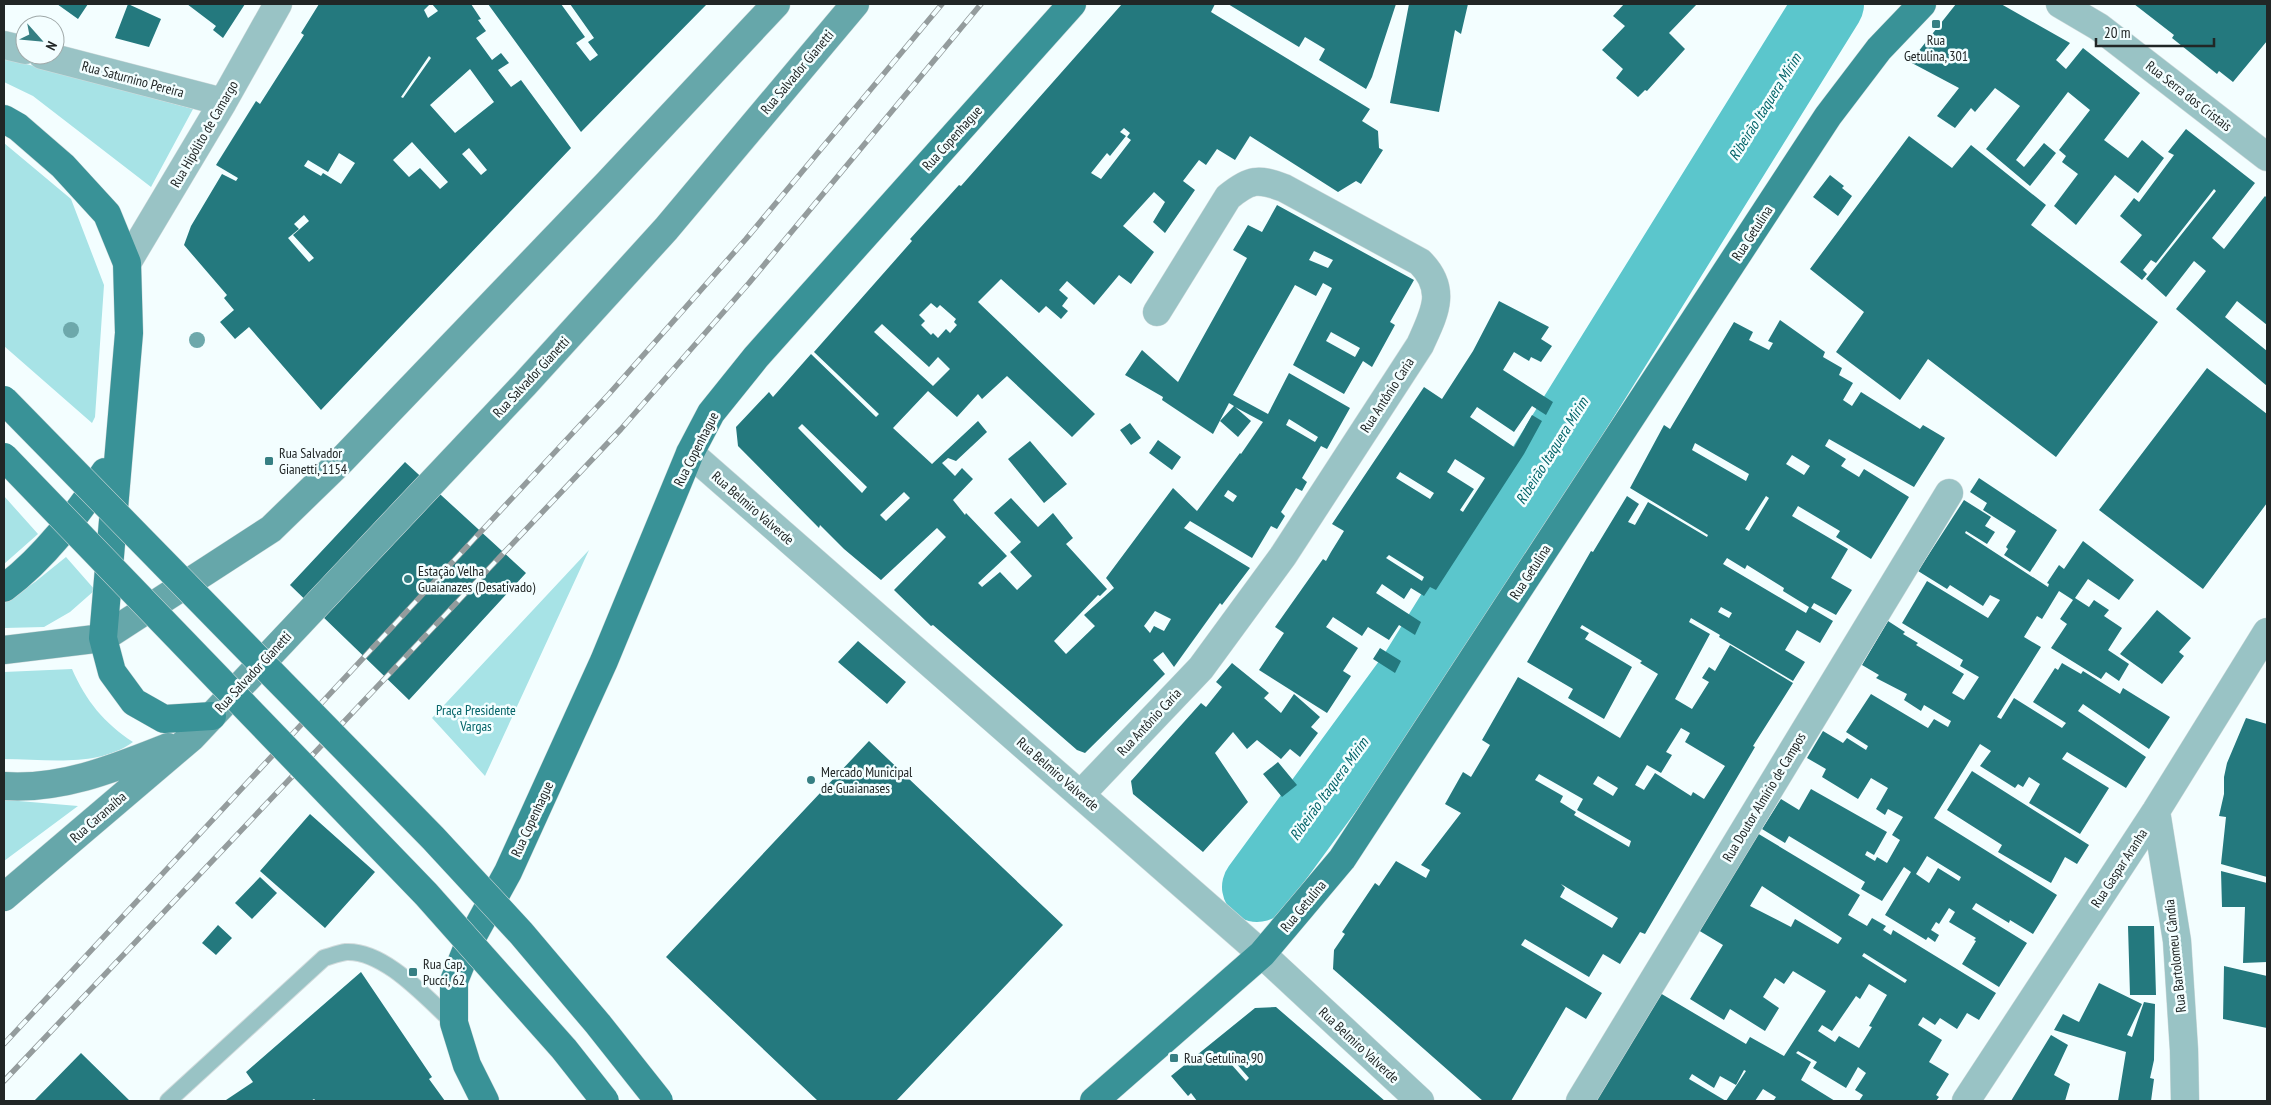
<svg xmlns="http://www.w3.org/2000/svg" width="2271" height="1105" viewBox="0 0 2271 1105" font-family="'PT Sans Narrow',sans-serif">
	<rect width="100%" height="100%" fill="#f3feff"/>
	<path fill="#a7e3e6" d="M4 58 193 109 151 187 33 96 4 82Z
		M4 143 71 199 104 285 95 417 92 423 4 346Z
		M4 496 38 534 4 564Z
		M589 550 485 776 432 718Z
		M66 557 95 590 70 612 44 627 4 628V603L35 582Z
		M72 669C86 701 104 723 133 742 97 768 46 759 4 759V672Z
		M7 800 78 806 4 861V800Z"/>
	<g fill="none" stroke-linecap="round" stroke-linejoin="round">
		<path stroke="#5bc6cc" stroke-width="70" d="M1257 887 1413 674 1829 4"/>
	</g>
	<path fill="#24797e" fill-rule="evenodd" d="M57 4H88L78 19Z
		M128 4 161 19 149 47 115 38Z
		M187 4H245L223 38 213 30 216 26Z
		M319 4H430L424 10 428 18 438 11 432 4H471L481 19 478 20 486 31 476 38 492 60 501 53 509 63 498 70 511 87 521 80 571 148 321 410 249 327 235 339 220 322 234 310 224 298 227 295 184 245 191 226 222 174 236 181 238 178 216 165 256 101 260 104 304 35 301 33ZM429 56 431 58 403 98 401 97ZM470 69 494 102 455 133 430 105ZM412 142 448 182 440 189 420 168 409 177 393 160ZM469 148 487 170 481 175 462 154ZM339 153 355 163 341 184 323 173 321 176 304 166 308 160 328 172ZM304 215 309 221 293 235 314 258 309 262 288 238 299 229 294 224Z
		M488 4H561L585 37 576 43 590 61 598 55 588 42 594 38 570 4H707L581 132Z
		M1122 4H1215L1211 12 1370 109 1362 121 1378 131 1379 148 1383 150 1361 184 1356 181 1338 192 1250 136 1235 160 1217 149 1206 165 1199 160 1183 181 1195 190 1165 233 1153 222 1165 202 1154 192 1123 226 1154 252 1131 284 1119 275 1094 305 1067 281 1059 290 1068 298 1062 306 1068 311 1061 319 1046 306 1039 313 1001 279 978 302 1095 414 1072 437 1007 376 982 399 978 394 957 417 928 391 893 428 932 464 978 421 987 432 956 461 948 458 942 463 955 476 962 468 973 479 953 500 965 515 966 513 1007 556 978 583 982 587 1000 572 1017 590 1032 576 1010 552 1021 542 994 513 1011 498 1038 527 1053 513 1073 538 1066 544 1107 589 1100 596 1098 595 1054 641 1066 654 1095 626 1084 615 1114 588 1106 578 1173 488 1197 511 1240 453 1241 454 1263 422 1235 407 1251 421 1238 437 1220 421 1234 406 1229 403 1213 434 1162 400 1163 397 1125 375 1142 350 1178 382 1247 258 1233 250 1248 225 1262 232 1277 205 1414 280 1390 322 1395 325 1372 367 1363 361 1344 394 1293 365 1332 288 1323 283 1316 296 1295 285 1233 395 1268 414 1289 373 1350 408 1327 449 1321 446 1302 478 1307 482 1302 491 1296 488 1281 512 1285 516 1277 529 1271 526 1252 558 1190 521 1184 528 1250 568 1222 605 1220 603 1174 667 1163 652 1153 660 1165 674 1085 753 1077 750 933 625 931 626 894 590 946 537 937 528 881 580 844 549 820 525 819 528 738 446 736 427 769 392 773 397 811 354 876 417 879 414 814 352 912 241 910 239 959 185 961 186ZM1124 128 1130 133 1127 137 1131 140 1101 179 1091 173 1107 153 1110 156 1126 136 1120 132ZM1314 251 1333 260 1328 268 1309 260ZM931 303 937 308 940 305 956 319 954 322 957 325 950 333 946 329 938 338 933 333 931 335 921 325 925 321 919 315ZM882 324 929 367 938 357 950 369 933 386 874 332ZM1331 332 1360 348 1355 357 1326 341ZM1289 419 1318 437 1315 442 1286 425ZM802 424 867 487 862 493 798 428ZM1228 490 1237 496 1233 502 1224 496ZM904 492 910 498 886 521 880 515ZM1155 611 1171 619 1164 631 1154 626 1150 633 1144 626Z
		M1228 4H1396L1372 77 1366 89 1319 60 1325 49 1305 37 1299 47Z
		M1409 4H1468L1461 34 1455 30 1439 112 1390 103Z
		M1624 4H1697L1669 33 1685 49 1647 91 1645 90 1638 97 1616 78 1623 69 1602 50 1625 26 1613 16Z
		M1956 4H2001L2070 43 2056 60 2066 69 2083 48 2140 93 2104 140 2128 158 2142 140 2164 158 2138 193 2115 175 2076 225 2054 206 2078 174 2062 162 2066 156 2059 150 2090 110 2068 92 2016 160 2024 167 2044 143 2056 153 2030 186 1986 149 2020 106 1995 88 1975 112 1971 108 1955 128 1937 116 1959 88 1910 62Z
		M2134 4H2267V41L2233 82 2219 71 2217 74 2172 38 2174 35Z
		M2186 129 2255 183 2212 238 2224 249 2265 196 2267 198V325L2237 301 2225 317 2267 351V386L2176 309 2206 271 2194 261 2166 297 2146 279 2216 191 2214 189 2156 263 2151 260 2143 270 2147 274 2142 280 2120 262 2142 235 2120 216 2134 198 2139 202 2174 155 2168 152Z
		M1909 136 1952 168 1971 145 2046 205 2031 225 2158 322 2056 457 1928 359 1900 400 1836 352 1864 312 1810 269Z
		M1830 175 1844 186 1842 188 1852 196 1838 216 1813 197Z
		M1499 301 1549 327 1541 339 1552 346 1541 362 1531 357 1529 361 1514 352 1503 370 1553 402 1546 415 1532 406 1514 432 1477 407 1470 417 1514 447 1532 415 1542 421 1524 454 1436 590 1430 587 1424 596 1411 588 1404 599 1382 584 1376 593 1421 622 1415 635 1399 625 1389 640 1368 627 1362 636 1333 617 1326 627 1358 648 1343 671 1351 676 1327 713 1259 670 1284 633 1275 627 1323 559 1326 561 1331 552 1344 531 1332 524 1424 387 1442 399 1473 351ZM1455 459 1485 478 1463 512 1460 510 1474 489 1447 472ZM1400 472 1434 493 1430 499 1396 478ZM1389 555 1424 577 1422 581 1386 558Z
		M1780 320 1825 352 1823 357 1842 368 1839 375 1853 383 1843 400 1852 406 1861 392 1920 429 1923 425 1945 438 1914 487 1829 439 1825 446 1846 459 1841 466 1859 477 1864 469 1909 497 1871 559 1836 537 1840 531 1798 506 1792 516 1848 549 1831 578 1852 590 1836 615 1814 603 1811 608 1833 621 1820 643 1797 630 1785 650 1805 662 1793 681 1719 637 1720 635 1691 618 1689 622 1710 634 1675 699 1692 709 1709 682 1702 678 1709 667 1715 671 1730 645 1793 683 1753 746 1755 747 1645 934 1640 932 1620 964 1603 954 1589 977 1525 939 1521 945 1602 993 1586 1019 1566 1007 1511 1101H1483L1333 969 1334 950 1345 934 1342 932 1375 883 1379 886 1396 861 1426 878 1430 870 1421 865 1461 813 1445 804 1463 772 1471 777 1490 745 1482 740 1518 677 1620 738 1658 674 1640 663 1642 661 1582 625 1580 628 1589 633 1585 639 1632 667 1604 719 1568 698 1573 689 1527 662 1591 551 1593 552 1627 496 1639 504 1628 522 1635 525 1648 502 1707 537 1708 535 1630 488 1664 425 1670 429 1734 322 1753 332 1749 340 1769 350 1773 343 1768 341ZM1695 443 1749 474 1746 481 1692 450ZM1792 455 1810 466 1804 475 1786 464ZM1766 496 1769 498 1749 531 1745 529ZM1727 558 1745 569 1747 565 1784 588 1783 591 1809 607 1806 613 1723 564ZM1721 607 1732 613 1729 618 1718 612ZM1681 728 1690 733 1685 742 1725 766 1704 799 1693 792 1691 796 1655 773 1644 790 1635 785 1647 765 1661 773 1672 755 1666 752ZM1539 774 1583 799 1577 810 1631 841 1629 847 1574 815 1576 812 1560 802 1563 796 1535 780ZM1598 776 1618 788 1613 796 1593 784ZM1561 884 1618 918 1612 928 1560 897 1565 888Z
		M2207 368 2267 414V503L2203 589 2099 510Z
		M1130 423 1141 438 1131 445 1120 430Z
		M1158 440 1181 457 1172 470 1149 453Z
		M1030 441 1067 484 1044 503 1008 459Z
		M405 462 526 573 409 700 290 585Z
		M1979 478 2057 530 2030 572 2004 555 2008 549 2006 547 2016 531 1983 510 1987 503 1970 492Z
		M1964 500 1991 517 1985 526 1995 532 1987 544 1966 531 1965 533 2048 587 2049 584 2047 583 2059 565 2064 569 2083 541 2134 580 2119 600 2088 579 2075 598 2089 607 2094 600 2109 610 2104 616 2122 628 2108 650 2129 664 2119 681 2106 672 2101 679 2051 648 2067 624 2060 619 2073 600 2059 591 2042 619 2037 616 2024 637 2041 647 1997 717 2001 719 2014 698 2062 728 2066 723 2033 702 2055 668 2058 670 2062 663 2081 674 2083 671 2120 694 2123 688 2170 717 2149 749 2083 704 2078 711 2146 757 2126 788 2067 752 2062 759 2109 788 2080 834 2029 803 2040 784 2029 777 2023 787 2018 784 2015 788 1980 766 1991 751 1980 744 1978 747 1934 818 2057 895 2033 934 2010 920 2009 923 1976 903 1972 909 2027 943 1999 987 1962 964 1976 941 1974 940 1976 938 1949 922 1955 912 1949 908 1939 924 1936 922 1931 930 1939 935 1935 942 1928 937 1926 940 1885 915 1911 872 1904 867 1882 901 1861 889 1865 882 1789 836 1785 843 1762 829 1781 799 1799 810 1811 789 1887 832 1874 855 1867 851 1865 855 1875 861 1877 857 1887 863 1900 840 1892 835 1903 817 1888 809 1885 815 1876 809 1888 788 1871 778 1858 799 1822 777 1826 769 1807 758 1823 731 1843 743 1847 738 1866 750 1868 746 1846 732 1871 694 1928 728 1934 719 1948 727 1951 721 1924 705 1921 711 1904 700 1907 694 1876 678 1879 675 1862 665 1888 621 1905 632 1903 634 1918 643 1916 645 1964 674 1952 693 1964 700 1979 677 1960 666 1963 660 1902 623 1927 581 1988 618 2000 600 1990 595 1983 606 1950 585 1947 589 1918 571ZM1927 856 1961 877 1959 881 1938 868 1929 883 1916 874Z
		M2157 610 2191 638 2179 652 2184 656 2162 684 2120 654Z
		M858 641 906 682 887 704 838 662Z
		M1380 648 1401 661 1395 673 1373 659Z
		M1232 663 1269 693 1264 698 1281 713 1294 694 1320 717 1311 727 1318 733 1300 757 1290 749 1281 759 1257 740 1247 749 1233 732 1215 753 1248 802 1203 852 1133 794 1131 781 1201 703 1206 707 1222 687 1216 682Z
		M2246 718 2267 724V877L2221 864 2226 817 2219 816 2224 794V777L2227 763Z
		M869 741 1063 925 896 1101H818L666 957Z
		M1278 762 1297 785 1282 797 1263 774Z
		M1972 771 2089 845 2077 864 2065 857 2051 883 1998 852 2002 845 1947 810Z
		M310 814 375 872 325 928 260 871Z
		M1757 833 1860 895 1848 915 1867 926 1872 918 1886 926 1883 930 1891 935 1893 930 1996 993 1979 1020 1967 1013 1957 1029 1940 1018 1935 1025 1923 1017 1918 1025 1942 1040 1929 1062 1949 1074 1936 1095 1939 1097 1936 1101H1859L1863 1095 1855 1090 1866 1073 1858 1067 1846 1088 1813 1068 1817 1062 1798 1051 1796 1053 1811 1062 1801 1080 1835 1101H1777L1774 1100 1776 1097 1763 1089 1755 1101H1595L1660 993 1746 1044 1750 1037 1784 1056 1826 991 1793 971 1784 984 1775 978 1763 997 1779 1008 1765 1031 1730 1009 1724 1020 1690 999 1723 945 1698 930ZM1762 886 1842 938 1838 944 1795 919 1791 927 1750 906ZM1864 953 1907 980 1905 983 1862 956ZM1869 984 1887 995 1869 1026 1872 1027 1859 1048 1839 1036 1835 1042 1818 1031 1822 1025 1832 1031 1856 996 1860 999ZM1744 1070 1746 1071 1726 1101 1689 1079 1692 1074 1714 1088 1720 1076 1736 1085Z
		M2221 871 2267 883V962L2243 963 2245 907H2222Z
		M260 877 277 893 252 919 235 903Z
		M218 925 232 938 216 955 202 943Z
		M2128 926H2154L2156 995H2130Z
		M2224 966 2267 976V1028L2223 1019Z
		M361 972 432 1077 429 1079 445 1101H316L314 1099 311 1101H227L226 1100 253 1082 246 1072Z
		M2099 983 2142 1004 2127 1035 2132 1037 2144 1002 2155 1004 2154 1060 2150 1078 2154 1079 2151 1101H2118L2126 1052 2054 1030 2063 1014 2079 1022Z
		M1276 1007 1298 1026 1385 1101H1197L1191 1093 1188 1096 1171 1076 1255 1008ZM1235 1062 1249 1078 1246 1081 1231 1064Z
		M2051 1035 2068 1045 2054 1075 2070 1084 2065 1101H2011Z
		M81 1053 130 1101H34Z"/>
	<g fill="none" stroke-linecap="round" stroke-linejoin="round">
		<defs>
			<path id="service" d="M168 1101 324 958C331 956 339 953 346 952 385 950 427 999 454 1023"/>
			<path id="minor" d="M2060 4 2099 27 2267 157
				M4 45 25 50
				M42 55 223 102
				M127 263 223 102 278 4
				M690 453 1262 954 1420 1101
				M1081 794 1201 668 1283 556 1420 345C1434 314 1448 290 1420 262L1284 188C1258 178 1250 179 1228 197L1157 312
				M2156 811 2177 941 2184 1050 2185 1101
				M1580 1101 1949 493
				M1966 1101 2156 811 2267 632"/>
			<path id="secondary" d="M4 650 103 638 271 529 341 461 607 184 776 4
				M4 786C62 790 115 768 168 747
				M4 897 192 737 524 385 666 229 855 4"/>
			<path id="primary" d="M4 119 18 127 63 166 107 214 127 263 129 333 103 638 112 672 134 702 164 719 212 716
				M4 588C42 560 80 512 105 472
				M485 1101 467 1065 454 1023V981L470 941 508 872 604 661 690 453 711 413 756 357 1072 4
				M1094 1101 1262 954 1342 859 1828 116 1879 49 1922 4"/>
		</defs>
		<use href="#service" stroke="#d1dbdc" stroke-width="18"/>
		<use href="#minor" stroke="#d1dbdc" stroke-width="29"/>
		<use href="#secondary" stroke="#d1dbdc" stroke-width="29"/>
		<use href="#primary" stroke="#d1dbdc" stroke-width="29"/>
		<use href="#service" stroke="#99c3c5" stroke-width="16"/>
		<use href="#minor" stroke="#99c3c5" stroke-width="28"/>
		<use href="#secondary" stroke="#66a7aa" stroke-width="28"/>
		<use href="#primary" stroke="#399297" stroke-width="28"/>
		<defs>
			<path id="rail" d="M4 1044 609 394 746 239 942 4
				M4 1081 621 429 749 283 981 4"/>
		</defs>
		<use href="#rail" stroke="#949c9d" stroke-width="5.5"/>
		<use href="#rail" stroke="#f3feff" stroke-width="4" stroke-dasharray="11" stroke-linecap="butt"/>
		<defs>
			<path id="primary-bridge" d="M4 400 433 838 521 933 598 1024 659 1101
				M4 457 426 894 564 1049 605 1101"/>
		</defs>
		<use href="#primary-bridge" stroke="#d1dbdc" stroke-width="29" stroke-linecap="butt"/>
		<use href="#primary-bridge" stroke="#399297" stroke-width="28"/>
	</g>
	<g fill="#6da8ab">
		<circle cx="71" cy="330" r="8"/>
		<circle cx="197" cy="340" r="8"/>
	</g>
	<g fill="#367f83" stroke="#f3feff" stroke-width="2">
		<rect x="1931" y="19" width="10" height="10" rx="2.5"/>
		<rect x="264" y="456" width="10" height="10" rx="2.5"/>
		<circle cx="408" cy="579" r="5"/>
		<circle cx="811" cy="780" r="5"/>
		<rect x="408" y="967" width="10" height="10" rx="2.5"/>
		<rect x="1169" y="1053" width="10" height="10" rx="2.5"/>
	</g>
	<g text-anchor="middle" stroke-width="5" stroke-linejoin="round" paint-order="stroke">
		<g font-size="14" fill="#212626" stroke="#f3feff" text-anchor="start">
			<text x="1936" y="45" text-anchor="middle">Rua<tspan x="1936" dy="16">Getulina, 301</tspan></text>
			<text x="279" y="458">Rua Salvador<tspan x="279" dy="16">Gianetti, 1154</tspan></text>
			<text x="418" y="576">Estação Velha<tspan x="418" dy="16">Guaianazes (Desativado)</tspan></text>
			<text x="821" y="777">Mercado Municipal<tspan x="821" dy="16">de Guaianases</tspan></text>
			<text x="423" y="969">Rua Cap.<tspan x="423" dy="16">Pucci, 62</tspan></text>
			<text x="1184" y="1063">Rua Getulina, 90</text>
		</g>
		<g font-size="14" fill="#212626" stroke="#f3feff">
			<text transform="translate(797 72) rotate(-50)" y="5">Rua Salvador Gianetti</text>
			<text transform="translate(133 79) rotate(15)" y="5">Rua Saturnino Pereira</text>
			<text transform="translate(2189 96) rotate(38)" y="5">Rua Serra dos Cristais</text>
			<text transform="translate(204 134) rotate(-60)" y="5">Rua Hipólito de Camargo</text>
			<text transform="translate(952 138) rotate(-48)" y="5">Rua Copenhague</text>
			<text transform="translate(1752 233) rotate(-57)" y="5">Rua Getulina</text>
			<text transform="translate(531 377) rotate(-47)" y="5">Rua Salvador Gianetti</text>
			<text transform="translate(1387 395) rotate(-57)" y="5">Rua Antônio Caria</text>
			<text transform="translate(696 449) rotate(-63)" y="5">Rua Copenhague</text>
			<text transform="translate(753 508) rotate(41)" y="5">Rua Belmiro Valverde</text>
			<text transform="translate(1530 572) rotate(-57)" y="5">Rua Getulina</text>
			<text transform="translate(253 672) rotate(-47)" y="5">Rua Salvador Gianetti</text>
			<text transform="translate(1149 722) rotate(-47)" y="5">Rua Antônio Caria</text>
			<text transform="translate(1058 774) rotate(41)" y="5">Rua Belmiro Valverde</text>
			<text transform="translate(1764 797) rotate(-59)" y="5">Rua Doutor Almírio de Campos</text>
			<text transform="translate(98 817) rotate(-41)" y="5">Rua Caranaíba</text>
			<text transform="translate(532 819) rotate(-65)" y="5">Rua Copenhague</text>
			<text transform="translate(2119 868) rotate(-57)" y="5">Rua Gaspar Aranha</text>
			<text transform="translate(1303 906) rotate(-50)" y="5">Rua Getulina</text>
			<text transform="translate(2175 956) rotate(-96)" y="5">Rua Bartolomeu Cândia</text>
			<text transform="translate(1359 1045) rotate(43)" y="5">Rua Belmiro Valverde</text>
		</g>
		<g font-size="14" fill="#006266" stroke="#f3feff">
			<text x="476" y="715">Praça Presidente<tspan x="476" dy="16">Vargas</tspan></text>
		</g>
		<g font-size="15" font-style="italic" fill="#006267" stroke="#f3feff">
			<text transform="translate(1765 107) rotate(-58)" y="5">Ribeirão Itaquera Mirim</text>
			<text transform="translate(1552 451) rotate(-58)" y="5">Ribeirão Itaquera Mirim</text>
			<text transform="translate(1329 789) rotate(-54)" y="5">Ribeirão Itaquera Mirim</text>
		</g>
	</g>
	<rect width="2271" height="1105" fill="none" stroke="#212626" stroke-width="10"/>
	<g transform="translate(40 40) rotate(117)"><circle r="24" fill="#f3feff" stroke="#9fa8a8"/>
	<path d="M0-4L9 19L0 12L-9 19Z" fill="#367f83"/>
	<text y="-8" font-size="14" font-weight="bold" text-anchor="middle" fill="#212626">N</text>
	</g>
	<path d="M2096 38v8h118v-8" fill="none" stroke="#212626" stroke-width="2.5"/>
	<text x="2104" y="38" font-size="15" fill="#212626" stroke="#f3feff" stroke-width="4" paint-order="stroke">20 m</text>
</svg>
